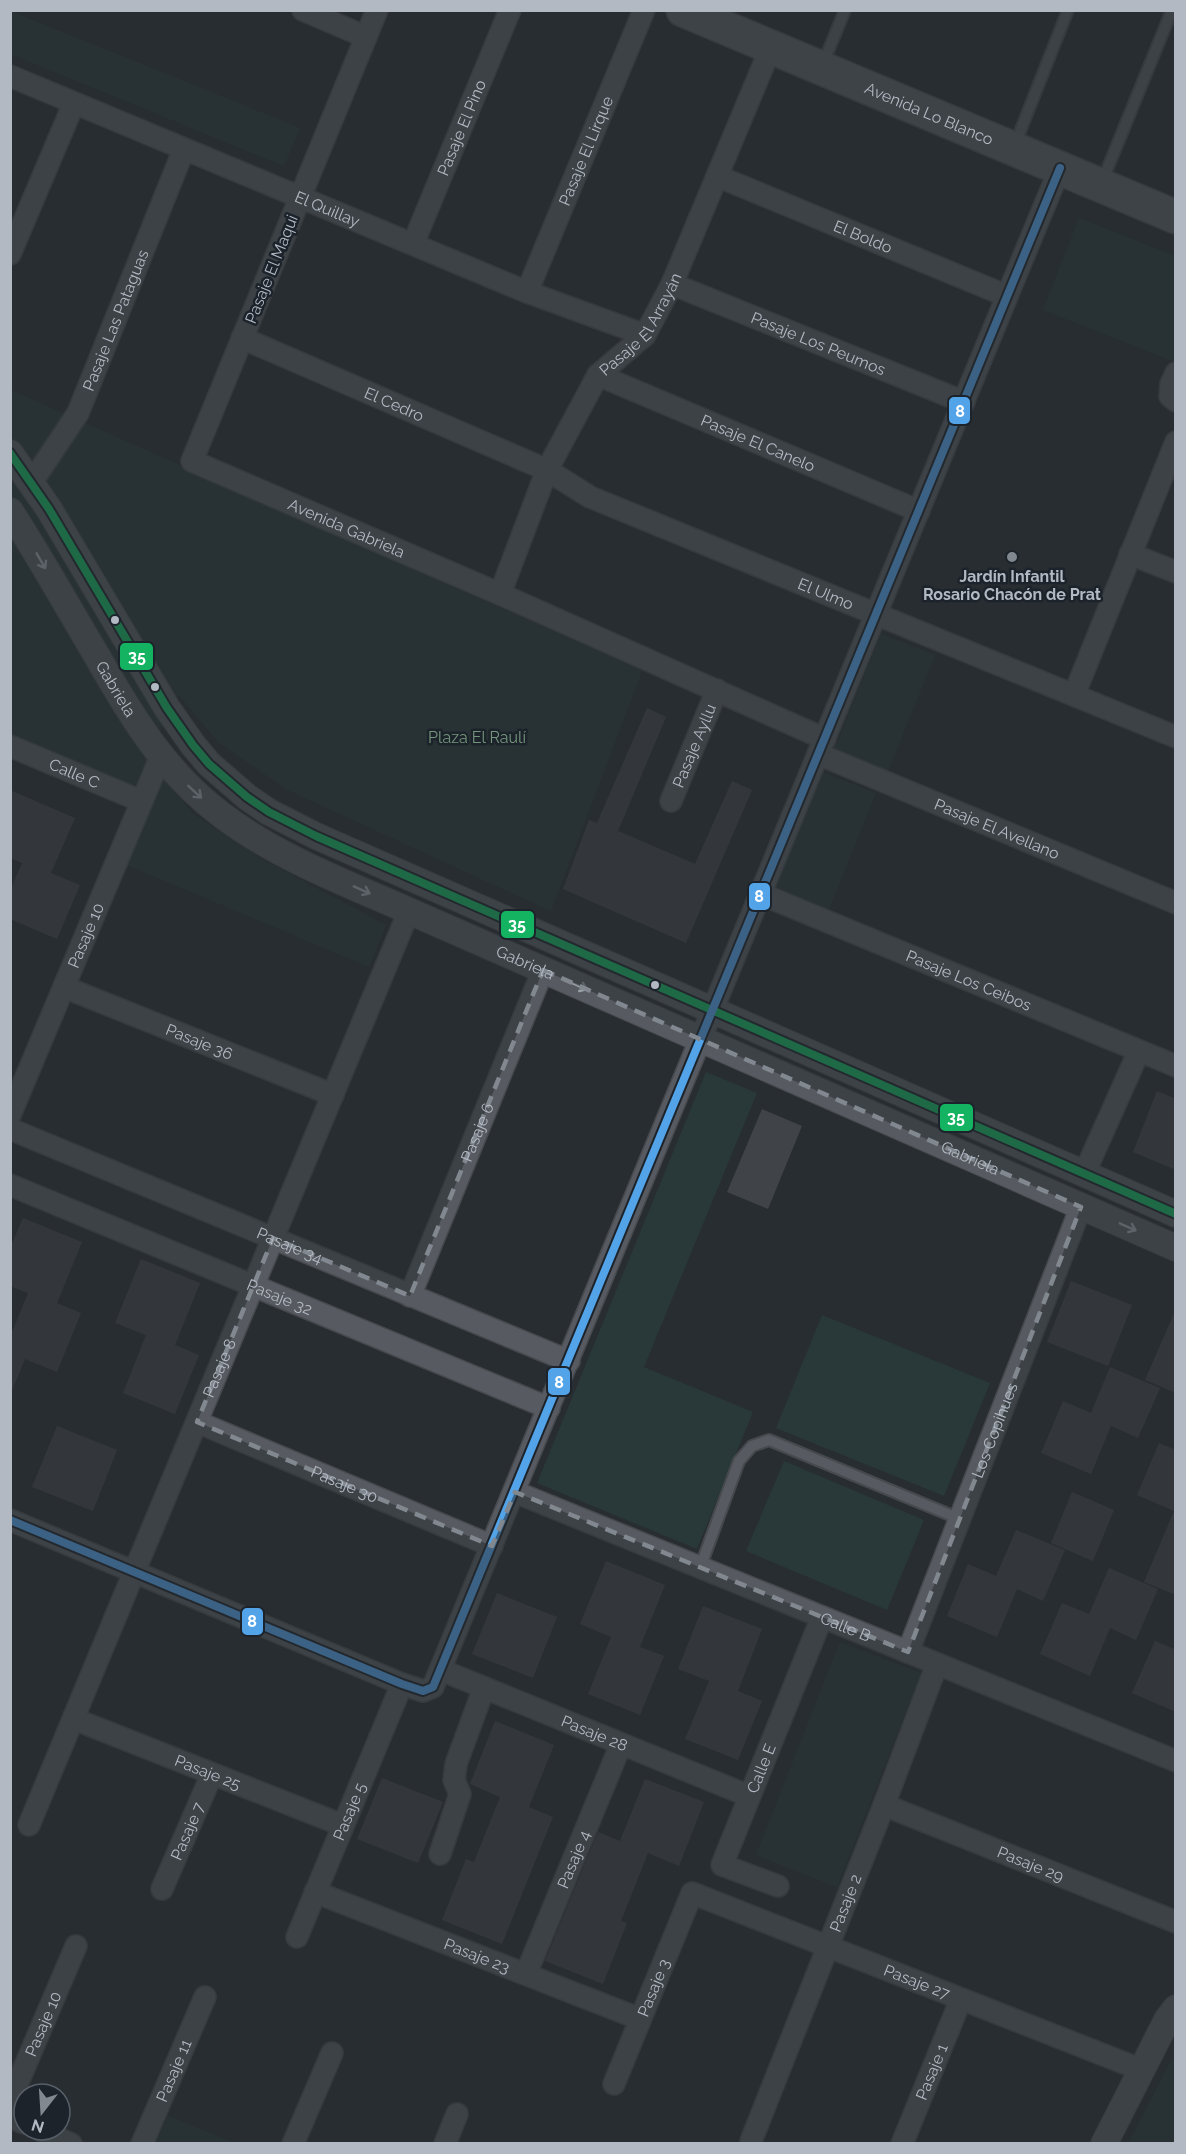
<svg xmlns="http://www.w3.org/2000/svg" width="1186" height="2154" viewBox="0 0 1186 2154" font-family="Raleway,sans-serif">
	<rect width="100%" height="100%" fill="#282d32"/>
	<path fill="#293838" d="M10 11 300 128 284 166 11 54Z
		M1079 218 1175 256V362L1043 310Z
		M11 390 642 671 551 911 288 790 218 742 178 694 137 781 131 788 11 734Z
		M881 634 935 655 888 771 834 750Z
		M822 772 876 793 829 909 775 888Z
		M162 777 193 814 260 858 386 925 369 967 127 865Z
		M706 1072 757 1093 644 1367 753 1412 697 1549 537 1483Z
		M822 1315 990 1383 944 1496 776 1428Z
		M784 1461 924 1520 887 1610 746 1551Z
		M840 1642 921 1673 837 1887 756 1855Z
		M1175 2052V2143H1129Z
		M168 2116 234 2143H156Z"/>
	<path fill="#404448" d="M647 708 666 717 618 831 695 864 732 781 752 790 686 943 563 889 589 820 597 823Z
		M10 790 75 818 51 873 80 885 57 939 10 919V891L22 863 10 858Z
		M1157 1091 1176 1099V1170L1133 1152Z
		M762 1109 802 1126 768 1209 727 1192Z
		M23 1218 82 1242 57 1303 81 1313 57 1372 25 1359 11 1393 10 1337 28 1293 10 1286V1248Z
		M141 1259 200 1283 175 1345 199 1355 175 1414 123 1393 146 1335 115 1323Z
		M1071 1281 1132 1305 1108 1366 1047 1342Z
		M1176 1309V1393L1145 1380Z
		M1110 1367 1160 1388 1138 1438 1111 1426 1091 1474 1041 1453 1063 1401 1091 1413Z
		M57 1426 117 1450 93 1511 32 1487Z
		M1159 1443 1176 1450V1595L1144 1582 1174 1511 1137 1495Z
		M1072 1492 1114 1510 1093 1561 1051 1543Z
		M1016 1530 1065 1550 1043 1601 1017 1589 997 1637 947 1616 968 1564 996 1576Z
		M606 1561 665 1585 640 1647 664 1656 640 1715 588 1694 611 1637 580 1624Z
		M1109 1568 1158 1589 1136 1640 1110 1628 1090 1676 1040 1654 1062 1603 1089 1614Z
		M497 1593 557 1617 533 1678 472 1654Z
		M703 1606 762 1629 738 1691 762 1701 738 1760 685 1739 709 1681 678 1669Z
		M1155 1641 1176 1650V1712L1132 1693Z
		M495 1721 554 1745 529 1807 553 1817 502 1944 442 1920 466 1859 474 1862 500 1797 470 1784Z
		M382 1778 443 1802 418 1863 357 1839Z
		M645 1779 704 1802 679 1866 648 1853 621 1921 627 1923 603 1984 545 1961 598 1832 620 1841Z"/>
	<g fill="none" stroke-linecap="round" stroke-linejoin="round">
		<defs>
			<path id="service" d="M822 66 845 10
				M1014 147 1068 10
				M1102 182 1172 10
				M700 1568 739 1461 752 1446 769 1440 960 1519"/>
			<g id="minor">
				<path d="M303 10 366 37"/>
				<path id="s1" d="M377 10 192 461 500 594 825 739"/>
				<path id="s2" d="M10 76 527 292 645 335"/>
				<path id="s3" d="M717 176 1007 296"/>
				<path id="s4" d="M413 244 510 10"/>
				<path d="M10 254 74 103"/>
				<path id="s5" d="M672 284 964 402"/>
				<path id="s6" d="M527 292 644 10"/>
				<path id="s7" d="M242 338 547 470 590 497 1176 737"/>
				<path d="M1176 373 1171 384 1170 396 1176 401"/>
				<path id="s8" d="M598 375 919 511"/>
				<path id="s9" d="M32 482 78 413 184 149"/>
				<path d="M1130 554 1176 572"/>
				<path id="s10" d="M500 594 547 470 598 375 645 335 672 284 771 47"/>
				<path d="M1074 695 1176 442"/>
				<path id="s11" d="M10 746 141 801"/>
				<path id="s12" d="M818 754 1176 903"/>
				<path id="s13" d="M671 801 717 690"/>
				<path id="s14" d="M761 894 1176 1066"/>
				<path id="s15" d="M64 987 333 1095"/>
				<path id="s16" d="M10 1115 161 756"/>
				<path id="s17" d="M10 1129 569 1361"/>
				<path d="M1084 1174 1139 1051"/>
				<path id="s18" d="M10 1185 549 1408"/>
				<path id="s19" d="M410 1296 543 970"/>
				<path id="s20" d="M197 1422 492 1546"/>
				<path id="s21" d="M515 1492 1176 1761"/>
				<path d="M10 1520 402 1684 423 1691 433 1687 1060 168"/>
				<path id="s22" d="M908 1652 1081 1207"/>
				<path id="s23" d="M441 1670 749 1796"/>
				<path id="s24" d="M74 1719 342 1825"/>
				<path id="s25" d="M884 1805 1176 1922"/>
				<path id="s26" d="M29 1825 409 911"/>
				<path d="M440 1854 460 1794 454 1780 456 1764 484 1688"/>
				<path id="s27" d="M778 1886 722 1865 822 1617"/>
				<path id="s28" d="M162 1889 212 1774"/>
				<path id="s29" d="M315 1892 640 2019"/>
				<path id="s30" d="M297 1937 402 1684"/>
				<path id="s31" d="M526 1974 621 1744"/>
				<path id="s32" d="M614 2084 692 1893 1142 2070"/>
				<path id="s33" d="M10 2101 76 1946"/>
				<path d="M10 2117 24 2123"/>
				<path d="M40 2130 71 2144"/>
				<path id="s34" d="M751 2141 884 1805 937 1664"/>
				<path id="s35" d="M142 2144 205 1997"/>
				<path d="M293 2144 332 2053"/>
				<path d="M445 2144 457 2114"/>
				<path id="s36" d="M902 2144 961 1999"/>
			</g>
			<g id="tertiary">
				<path d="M10 453 49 509 167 708 193 745 209 764 247 797 269 812 316 836 1176 1214"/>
				<path id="s37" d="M10 511C41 558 68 608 97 656 131 716 166 774 223 816 279 858 346 883 409 911L1176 1248"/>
				<path d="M1104 2144 1167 2020 1176 2008"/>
			</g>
			<g id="primary">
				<path id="s38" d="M683 10 1176 217"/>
			</g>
		</defs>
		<use href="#service" stroke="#46494d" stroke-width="14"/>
		<use href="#minor" stroke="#46494d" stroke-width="24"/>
		<use href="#tertiary" stroke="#46494d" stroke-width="28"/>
		<use href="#primary" stroke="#45494f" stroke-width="36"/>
		<use href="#service" stroke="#575b61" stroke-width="10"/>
		<use href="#minor" stroke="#575b61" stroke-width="21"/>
		<use href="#tertiary" stroke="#575b61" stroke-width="26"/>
		<use href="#primary" stroke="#5a5d62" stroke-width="33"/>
		<defs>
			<path id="bus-1" d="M10 453 49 509 167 708 193 745 209 764 247 797 269 812 316 836 1176 1214"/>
			<path id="bus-2" d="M10 1520 402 1684 423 1691 433 1687 1060 168"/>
		</defs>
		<use href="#bus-1" stroke="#1c232b" stroke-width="12"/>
		<use href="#bus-2" stroke="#1c232b" stroke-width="12"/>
		<use href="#bus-1" stroke="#13b361" stroke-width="8"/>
		<use href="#bus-2" stroke="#53a3e8" stroke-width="8"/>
	</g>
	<defs><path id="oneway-shaft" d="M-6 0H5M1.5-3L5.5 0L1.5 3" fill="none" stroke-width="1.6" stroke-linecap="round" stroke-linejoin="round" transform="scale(1.5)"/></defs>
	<g stroke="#9ba2aa">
		<use href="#oneway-shaft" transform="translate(41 561) rotate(60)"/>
		<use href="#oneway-shaft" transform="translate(195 792) rotate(43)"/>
		<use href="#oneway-shaft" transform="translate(362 890) rotate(24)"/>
		<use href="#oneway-shaft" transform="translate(579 986) rotate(24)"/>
		<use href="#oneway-shaft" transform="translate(1128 1227) rotate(24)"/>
	</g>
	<path d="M0 0H1186V2154H0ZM543 970 1081 1207 908 1652 515 1492 492 1546 197 1422 273 1238 410 1296Z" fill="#282d32" fill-opacity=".55" fill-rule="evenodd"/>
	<path fill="none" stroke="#828890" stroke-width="4.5" stroke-dasharray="12 8" stroke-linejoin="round" d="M543 970 1081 1207 908 1652 515 1492 492 1546 197 1422 273 1238 410 1296Z"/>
	<circle fill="#828890" stroke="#1c232b" stroke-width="2" cx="1012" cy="557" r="6"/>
	<g fill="#b2b9c3" stroke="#1c232b" stroke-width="2">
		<circle cx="115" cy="620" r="5"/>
		<circle cx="155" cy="687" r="5"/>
		<circle cx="655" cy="985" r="5"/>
	</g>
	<g text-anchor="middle" stroke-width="5" stroke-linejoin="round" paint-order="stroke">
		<g font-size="16" fill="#b2b9c3" stroke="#1c232b">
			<text dy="6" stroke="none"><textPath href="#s38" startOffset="267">Avenida Lo Blanco</textPath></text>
			<text dy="6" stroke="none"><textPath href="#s4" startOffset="126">Pasaje El Pino</textPath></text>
			<text dy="6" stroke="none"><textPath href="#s6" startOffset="153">Pasaje El Lirque</textPath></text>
			<text dy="6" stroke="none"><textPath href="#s2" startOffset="344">El Quillay</textPath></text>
			<text dy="6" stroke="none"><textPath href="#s3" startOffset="158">El Boldo</textPath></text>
			<text transform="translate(271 269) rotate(-68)" y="6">Pasaje El Maqui</text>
			<text dy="6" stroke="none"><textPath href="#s9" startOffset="183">Pasaje Las Pataguas</textPath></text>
			<text dy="6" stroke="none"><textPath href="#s10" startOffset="308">Pasaje El Arrayán</textPath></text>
			<text dy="6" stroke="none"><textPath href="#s5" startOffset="158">Pasaje Los Peumos</textPath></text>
			<text dy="6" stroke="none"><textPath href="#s7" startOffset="166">El Cedro</textPath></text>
			<text dy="6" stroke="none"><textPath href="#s8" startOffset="174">Pasaje El Canelo</textPath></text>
			<text dy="6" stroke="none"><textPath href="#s1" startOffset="656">Avenida Gabriela</textPath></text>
			<text dy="6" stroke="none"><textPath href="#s7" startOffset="638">El Ulmo</textPath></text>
			<text dy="6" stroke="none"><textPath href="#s37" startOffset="207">Gabriela</textPath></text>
			<text dy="6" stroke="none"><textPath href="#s13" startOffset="60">Pasaje Ayllu</textPath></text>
			<text dy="6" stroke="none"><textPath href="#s11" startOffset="70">Calle C</textPath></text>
			<text dy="6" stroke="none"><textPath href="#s12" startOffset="194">Pasaje El Avellano</textPath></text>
			<text dy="6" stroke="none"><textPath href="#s16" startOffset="195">Pasaje 10</textPath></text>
			<text dy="6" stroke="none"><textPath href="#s37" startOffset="711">Gabriela</textPath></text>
			<text dy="6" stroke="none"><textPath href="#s14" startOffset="225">Pasaje Los Ceibos</textPath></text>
			<text dy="6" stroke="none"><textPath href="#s15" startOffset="146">Pasaje 36</textPath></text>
			<text dy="6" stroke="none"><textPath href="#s19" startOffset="177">Pasaje 6</textPath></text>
			<text dy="6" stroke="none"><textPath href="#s37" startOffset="1197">Gabriela</textPath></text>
			<text dy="6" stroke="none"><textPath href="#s17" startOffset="303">Pasaje 34</textPath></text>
			<text dy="6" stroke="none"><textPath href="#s18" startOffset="292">Pasaje 32</textPath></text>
			<text dy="6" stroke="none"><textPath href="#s26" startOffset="495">Pasaje 8</textPath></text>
			<text dy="6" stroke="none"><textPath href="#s22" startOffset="238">Los Copihues</textPath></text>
			<text dy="6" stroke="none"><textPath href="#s20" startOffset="160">Pasaje 30</textPath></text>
			<text dy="6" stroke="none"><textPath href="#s21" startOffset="357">Calle B</textPath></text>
			<text dy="6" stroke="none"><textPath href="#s23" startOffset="166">Pasaje 28</textPath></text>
			<text dy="6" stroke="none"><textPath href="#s27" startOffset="164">Calle E</textPath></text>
			<text dy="6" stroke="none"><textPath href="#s24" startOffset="144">Pasaje 25</textPath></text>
			<text dy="6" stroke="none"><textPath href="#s30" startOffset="136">Pasaje 5</textPath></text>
			<text dy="6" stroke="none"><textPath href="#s28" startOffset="63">Pasaje 7</textPath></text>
			<text dy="6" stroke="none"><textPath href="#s31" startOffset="124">Pasaje 4</textPath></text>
			<text dy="6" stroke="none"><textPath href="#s25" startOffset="158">Pasaje 29</textPath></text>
			<text dy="6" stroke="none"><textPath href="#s34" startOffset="256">Pasaje 2</textPath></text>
			<text dy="6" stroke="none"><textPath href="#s29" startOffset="174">Pasaje 23</textPath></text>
			<text dy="6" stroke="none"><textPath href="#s32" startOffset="448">Pasaje 27</textPath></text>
			<text dy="6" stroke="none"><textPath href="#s32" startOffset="104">Pasaje 3</textPath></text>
			<text dy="6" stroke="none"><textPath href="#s33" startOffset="84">Pasaje 10</textPath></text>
			<text dy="6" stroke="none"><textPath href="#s35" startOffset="80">Pasaje 11</textPath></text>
			<text dy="6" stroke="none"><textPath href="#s36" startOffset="78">Pasaje 1</textPath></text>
		</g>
		<g font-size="16" font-weight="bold" fill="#b2b9c3" stroke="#1c232b">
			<text x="1012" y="582">Jardín Infantil<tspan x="1012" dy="18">Rosario Chacón de Prat</tspan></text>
		</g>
		<g font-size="16" fill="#73967a" stroke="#1c232b">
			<text x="477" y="743">Plaza El Raulí</text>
		</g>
	</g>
	<g stroke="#1c232b" stroke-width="2">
		<rect x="948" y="396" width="23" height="29" rx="6" fill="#53a3e8"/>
		<rect x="119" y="642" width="35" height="29" rx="6" fill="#13b361"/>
		<rect x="748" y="882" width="23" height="29" rx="6" fill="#53a3e8"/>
		<rect x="500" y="910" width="35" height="29" rx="6" fill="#13b361"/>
		<rect x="939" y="1103" width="35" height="29" rx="6" fill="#13b361"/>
		<rect x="547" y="1367" width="24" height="29" rx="6" fill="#53a3e8"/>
		<rect x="241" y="1607" width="23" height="29" rx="6" fill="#53a3e8"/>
	</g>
	<g font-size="16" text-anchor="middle" font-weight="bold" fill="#fff">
		<text x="960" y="417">8</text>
		<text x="137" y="662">35</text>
		<text x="759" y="902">8</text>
		<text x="517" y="930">35</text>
		<text x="956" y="1123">35</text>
		<text x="559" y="1388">8</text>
		<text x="252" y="1627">8</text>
	</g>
	<rect width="1186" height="2154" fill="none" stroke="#b2b9c3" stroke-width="24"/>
	<g transform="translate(42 2112) rotate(197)"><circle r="28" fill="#1c232b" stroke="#585f68" stroke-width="1.5"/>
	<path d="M0-4.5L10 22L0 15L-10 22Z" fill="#828890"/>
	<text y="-9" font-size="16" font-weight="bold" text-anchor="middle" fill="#b2b9c3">N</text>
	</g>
</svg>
